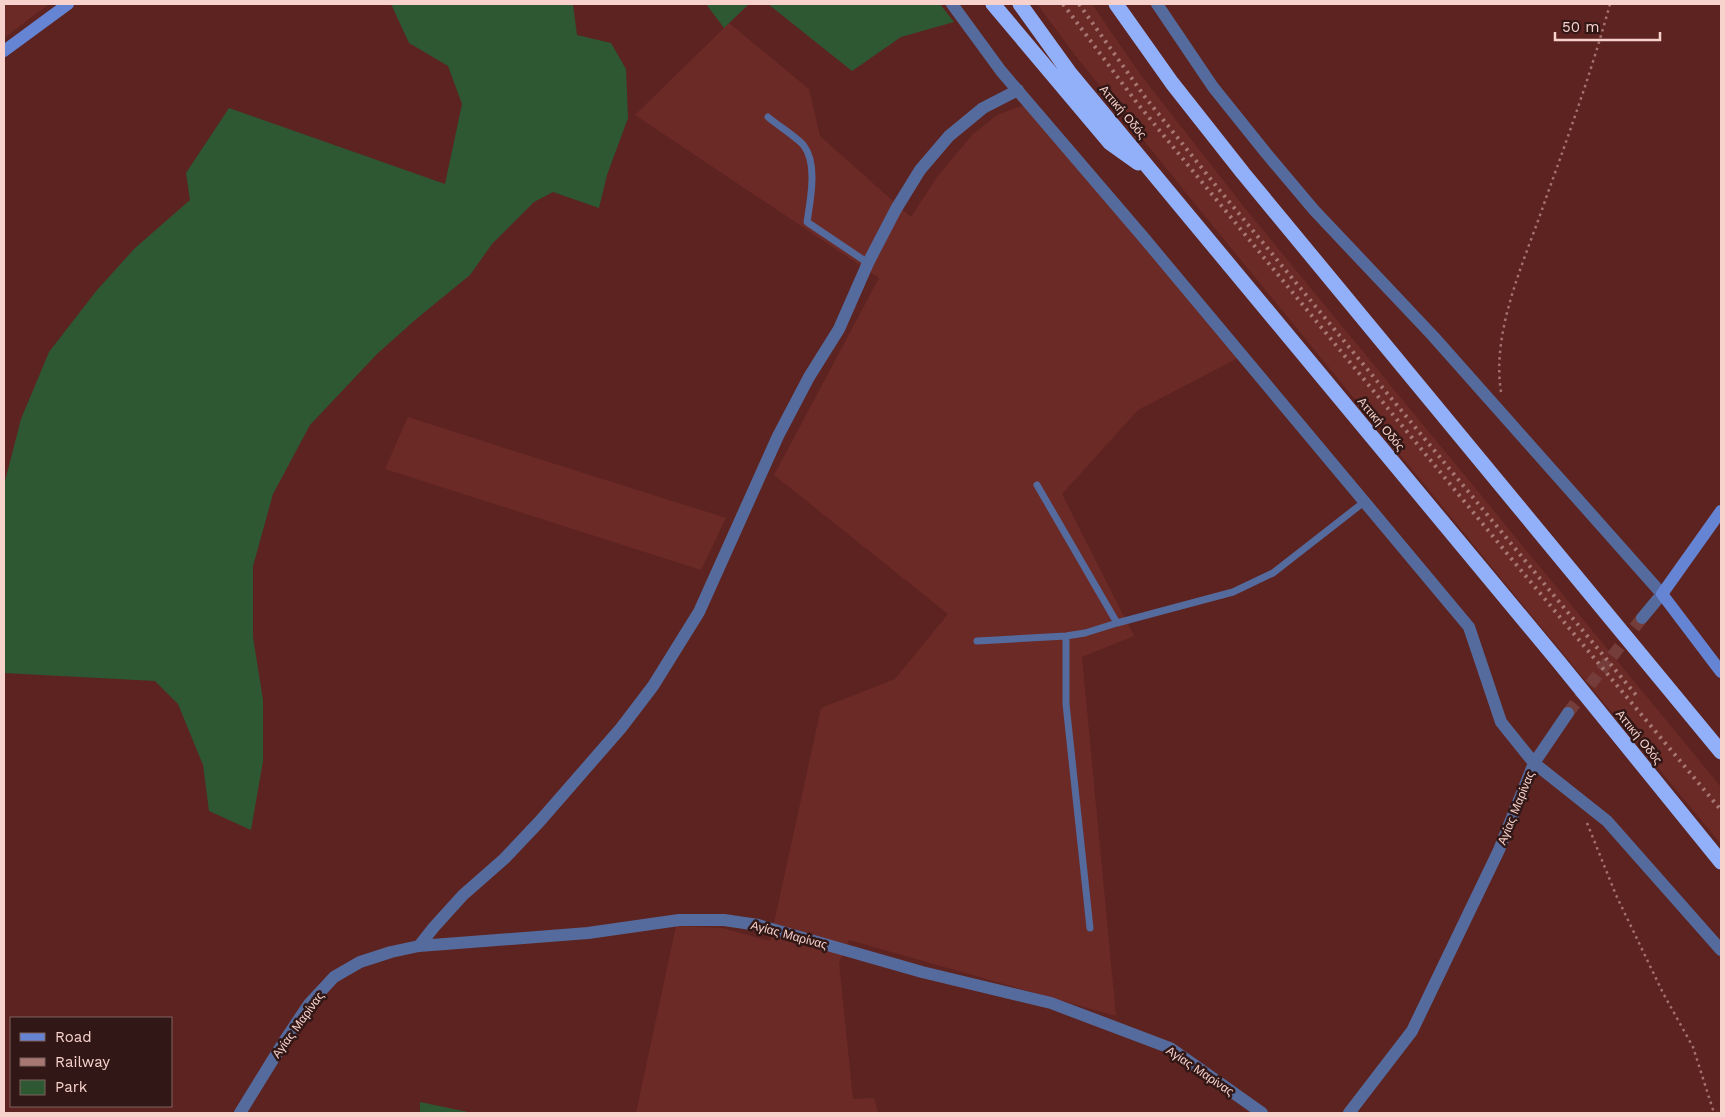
<svg xmlns="http://www.w3.org/2000/svg" width="1725" height="1117" viewBox="0 0 1725 1117" font-family="'Work Sans',sans-serif">
	<rect width="100%" height="100%" fill="#5d2320"/>
	<path fill="#6c2a26" d="M4 4H49L4 38Z
		M1037 4H1092L1140 74 1244 207 1721 787V844L1532 616 1191 199 1075 55Z
		M729 23 809 89 820 136 911 217 937 177 972 135 997 115 1024 105 1242 356 1138 410 1062 494 1134 636 1082 657 1116 1016 849 940 839 963 853 1099 874 1098 878 1113H636L676 926 722 928 770 941 821 708 895 679 948 614 774 475 879 278 635 115Z
		M408 417 533 457 726 518 701 570 385 469Z"/>
	<path fill="#2d5831" d="M391 4H573L577 35 611 43 626 69 628 118 607 175 599 208 553 192 534 202 492 244 470 275 415 320 377 354 310 425 273 494 253 566V637L263 700V761L251 830 209 811 203 765 178 704 155 681 4 673V485L21 419 49 352 97 290 135 248 190 200 186 173 229 108 445 184 462 104 448 66 409 43Z
		M706 4H749L724 28Z
		M768 4H940L954 22 901 37 852 71Z
		M420 1102 473 1113H420Z"/>
	<g fill="none" stroke-linecap="round" stroke-linejoin="round">
		<path stroke="#743d3a" stroke-width="12" stroke-dasharray="12 6" stroke-linecap="butt" d="M1568 713 1642 618"/>
		<path stroke="#a3726f" stroke-width="2.5" stroke-dasharray="2.5 4" stroke-linecap="butt" d="M1501 392C1491 329 1526 258 1546 198 1569 134 1592 70 1610 4
			M1587 823 1616 895 1663 993 1693 1047 1714 1113"/>
		<path stroke="#556b9d" stroke-width="7" d="M768 117C777 125 798 138 804 146 818 164 810 202 807 222L868 263
			M1037 485 1117 623 1233 592 1273 573 1364 502
			M1066 636V704L1090 928
			M977 641 1066 636 1085 633 1117 623"/>
		<path stroke="#556b9d" stroke-width="12" d="M952 4 1001 71 1144 238 1469 627 1501 722 1534 763 1607 821 1721 950
			M1157 4 1213 87 1266 153 1314 210 1433 336 1662 594 1642 618
			M419 946 434 927 463 895 504 859 540 821 621 728 653 686 699 612 778 436 809 377 839 329 868 263 896 209 920 170 949 136 983 108 1018 90
			M240 1113 285 1040 309 1004 334 977 360 962 391 952 419 946 588 933 679 920H724L758 925 922 972 1051 1003 1170 1048 1262 1113
			M1349 1113 1412 1031 1499 850 1534 763 1568 713"/>
		<path stroke="#6585d4" stroke-width="12" d="M4 51 68 4
			M1721 511 1662 594 1721 672"/>
		<path stroke="#91b0f9" stroke-width="15" d="M993 4 1110 143 1138 163
			M1020 4 1069 72 1558 661 1721 862
			M1116 4 1172 83 1243 173 1721 752"/>
		<path stroke="#a77773" stroke-width="4" stroke-dasharray="2.5 5" stroke-linecap="butt" d="M1063 4 1137 103 1519 568 1721 810
			M1079 4 1145 97 1217 187 1636 695"/>
	</g>
	<g text-anchor="middle" stroke-width="5" stroke-linejoin="round" paint-order="stroke">
		<g font-size="12" fill="#f7d2cd" stroke="#311715">
			<text transform="translate(1123 112) rotate(50)" y="4">Αττική Οδός</text>
			<text transform="translate(1381 424) rotate(50)" y="4">Αττική Οδός</text>
			<text transform="translate(1639 737) rotate(51)" y="4">Αττική Οδός</text>
			<text transform="translate(1516 808) rotate(-68)" y="4">Αγίας Μαρίνας</text>
			<text transform="translate(789 935) rotate(15)" y="4">Αγίας Μαρίνας</text>
			<text transform="translate(298 1025) rotate(-54)" y="4">Αγίας Μαρίνας</text>
			<text transform="translate(1200 1071) rotate(34)" y="4">Αγίας Μαρίνας</text>
		</g>
	</g>
	<rect width="1725" height="1117" fill="none" stroke="#f7d2cd" stroke-width="10"/>
	<rect x="10" y="1017" width="162" height="90" fill="#311715" stroke="#80625f"/>
	<rect x="20" y="1033" width="25" height="8" fill="#6585d4" stroke="#80625f"/>
	<text x="55" y="1042" font-size="15" fill="#f7d2cd">Road</text>
	<rect x="20" y="1058" width="25" height="8" fill="#a77773" stroke="#80625f"/>
	<text x="55" y="1067" font-size="15" fill="#f7d2cd">Railway</text>
	<rect x="20" y="1080" width="25" height="15" fill="#2d5831" stroke="#80625f"/>
	<text x="55" y="1092" font-size="15" fill="#f7d2cd">Park</text>
	<path d="M1555 32v8h105v-8" fill="none" stroke="#f7d2cd" stroke-width="2.5"/>
	<text x="1562" y="32" font-size="15" fill="#f7d2cd" stroke="#311715" stroke-width="4" paint-order="stroke">50 m</text>
</svg>
